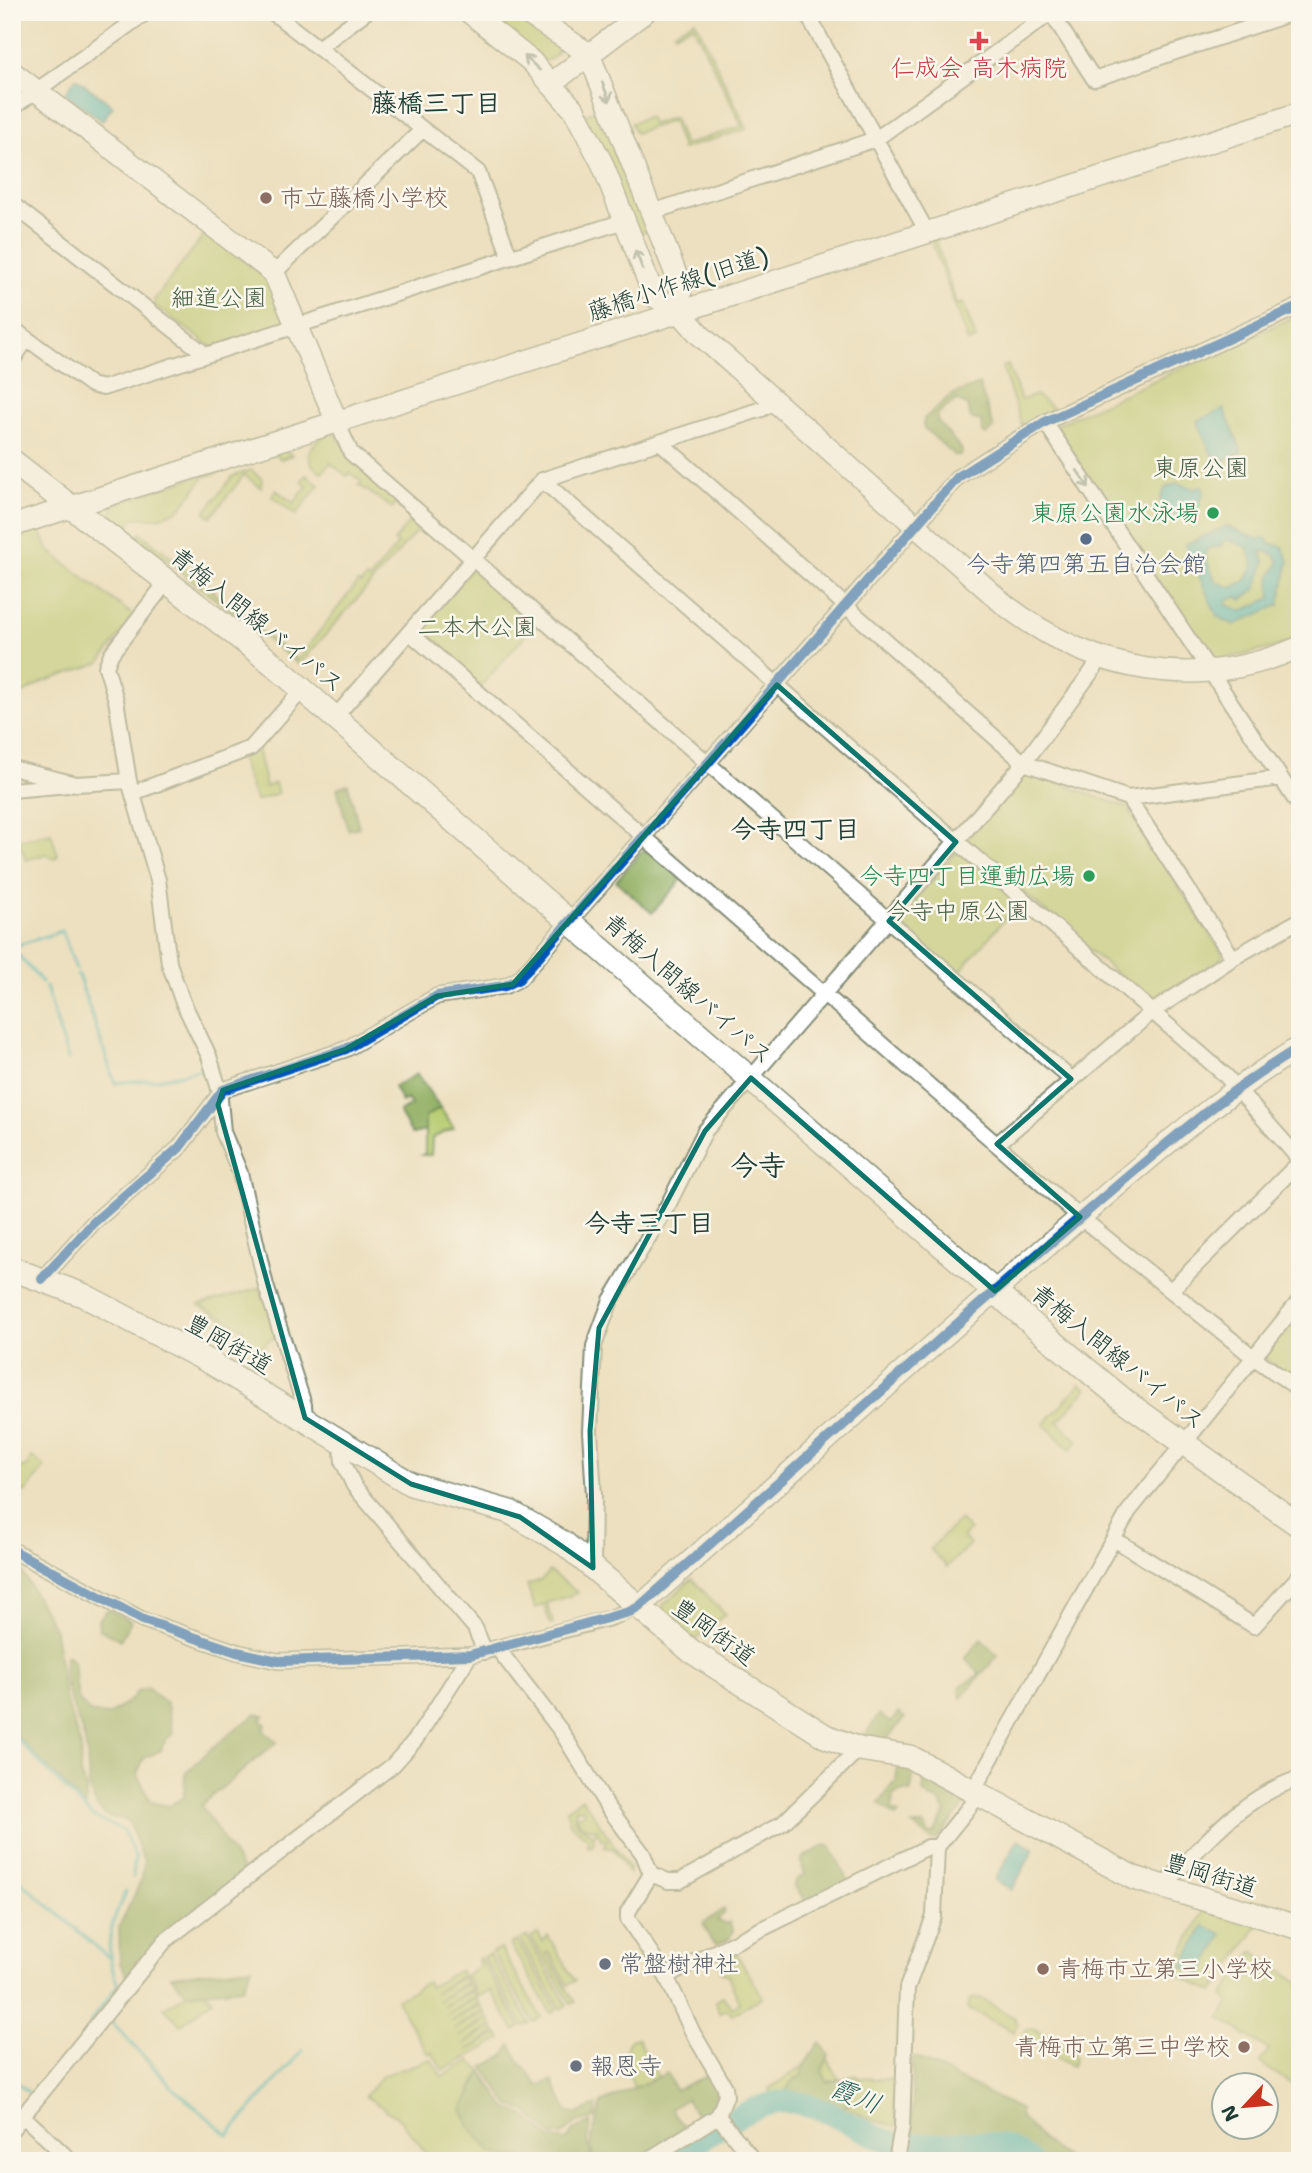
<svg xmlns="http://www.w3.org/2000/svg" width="1312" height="2173" viewBox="0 0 1312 2173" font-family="'Shantell Sans','Klee One',sans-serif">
	<rect width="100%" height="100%" fill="#fbf7ec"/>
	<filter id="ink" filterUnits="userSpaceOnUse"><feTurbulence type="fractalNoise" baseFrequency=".0143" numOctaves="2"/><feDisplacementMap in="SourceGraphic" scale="14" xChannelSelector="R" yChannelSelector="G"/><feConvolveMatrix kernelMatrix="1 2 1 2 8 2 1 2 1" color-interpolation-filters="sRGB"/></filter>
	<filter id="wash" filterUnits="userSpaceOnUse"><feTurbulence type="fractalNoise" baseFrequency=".00686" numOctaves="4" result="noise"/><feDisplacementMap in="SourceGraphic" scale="28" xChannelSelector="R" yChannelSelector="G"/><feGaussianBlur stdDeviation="1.57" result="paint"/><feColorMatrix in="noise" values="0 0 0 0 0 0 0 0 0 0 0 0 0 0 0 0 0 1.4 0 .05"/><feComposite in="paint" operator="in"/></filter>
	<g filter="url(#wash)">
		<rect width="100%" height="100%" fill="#ede0c0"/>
		<path fill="#b6cb6f" stroke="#6a8452" stroke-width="2" d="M478 12H516L559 46C557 55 553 59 544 61Z
			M695 20 747 129 682 149 672 121 635 133 631 123 649 116 652 124 674 117 684 145 742 126 693 25 675 34 674 32Z
			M606 105 654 228 635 235 584 115Z
			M210 233 265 276 286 319 284 325 213 348 155 306 154 300 205 234Z
			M935 239 957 305 963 303 976 339 968 342 931 240Z
			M1300 314V637L1277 647 1215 661 1208 659 1057 429 1058 424Z
			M1008 365 1021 400 1036 395 1054 409 1022 426 1002 367Z
			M333 433 404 507 401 509 395 504 392 508 359 485 362 482 350 473 347 476 330 463 322 473 312 465 308 453C316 441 317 438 333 433Z
			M283 449 292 455 281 459 275 454 204 477 180 509 159 518H134L126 529 111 517 114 503Z
			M251 470 262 479 261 488 244 475 211 517 205 512 233 476Z
			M306 475 319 485 296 515 272 496 276 490 294 503 307 486 301 481Z
			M412 518 422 525 299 665 137 537 140 533 214 590 213 592 297 660 358 582 361 584 366 578 369 580 398 544 394 541Z
			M38 525 48 550 134 616 100 663 43 682 12 700V533Z
			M471 569H477L534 619V625L482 685H477L420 635 419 629Z
			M257 748 266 787 275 783 278 793 256 801 240 758Z
			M1029 773 1127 807 1223 954 1221 959 1155 1003 1149 1002 968 844 967 839 1023 775Z
			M51 833 58 855 54 859 46 854 26 860 18 840Z
			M961 852 1014 899 1016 906 960 971H954L899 923V918L955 853Z
			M440 1108 454 1128 432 1138 431 1155H422L425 1153V1117Z
			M261 1288 277 1335 252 1353 241 1373 229 1366 241 1344 243 1328 199 1305Z
			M1300 1309V1384L1265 1359 1264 1354Z
			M1080 1384 1087 1389 1058 1421 1078 1441 1070 1450 1044 1424Z
			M32 1457 45 1467 25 1493 12 1487V1470L26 1467Z
			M959 1520 970 1530 963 1537 970 1544 947 1567 930 1549Z
			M549 1571 578 1593 547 1603 553 1623 550 1624 544 1605 535 1608 527 1585 542 1580Z
			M692 1579 725 1614 695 1641 663 1620V1605Z
			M582 1798 629 1867V1874L614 1849 604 1847 606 1840H601L600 1834 595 1833 597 1829C588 1829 579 1827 577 1815L584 1814 583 1808 576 1809C570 1823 584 1829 594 1835V1846L588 1847V1839L570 1824 567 1809Z
			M1204 1910 1259 1924 1213 1992 1172 1972Z
			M538 1933 543 1942 548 1936 575 1981 568 1985 549 1952 546 1953 575 2002 571 2004 531 1937Z
			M527 1936 567 2005 561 2009 520 1940Z
			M517 1941 557 2009 551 2013 510 1944Z
			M733 1948 763 1997 732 2015 727 2009 719 2013 716 2001 722 1996 733 2008 740 2003 728 1976 721 1972C717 1959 722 1955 733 1948Z
			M501 1949 541 2017 534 2022 492 1952Z
			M1253 1951 1300 1983V2081L1296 2087 1260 2063 1269 2050 1220 2018 1230 2002 1223 1996Z
			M489 1954 530 2023 524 2026 483 1957Z
			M480 1958 521 2027 515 2031 491 1990 478 1997 465 1975 480 1966 477 1960Z
			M459 1970 462 1975 434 1994 463 1977 466 1982 438 2001 467 1984 471 1989 442 2007 472 1991 475 1996 447 2015 476 1998 479 2003 451 2022 480 2005 483 2010 455 2029 485 2012 487 2017 459 2037 489 2019 492 2024 464 2044 493 2027 496 2032 467 2050 498 2034 501 2039 443 2071 432 2052 428 2054 396 2000 427 1982 430 1987Z
			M205 1992 212 2000 181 2025 164 2008 187 1994Z
			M980 1998 1015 2018 1018 2025 1014 2032 968 2009 970 1999Z
			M1032 2028 1072 2049 1075 2058 1072 2066 1023 2039 1026 2029Z
			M638 2038 658 2078 635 2089 622 2059 630 2040Z
			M824 2052 840 2081 801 2096H773L769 2089Z
			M431 2059 442 2077 470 2061 482 2072 470 2090 492 2153 542 2161H432L401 2120 365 2096 383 2075Z
			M857 2078 895 2080 896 2126 871 2120 841 2104Z"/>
		<path fill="#90af62" stroke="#58764b" stroke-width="2" d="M979 384 994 428 986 435 982 432 981 421 971 419 967 405 956 400 938 414 937 421 962 450 960 455H954L923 427 924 419 951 395Z
			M348 784 359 827 348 830 337 788Z
			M649 849 682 879 652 913 616 881 642 851Z
			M417 1074 440 1108 425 1117V1131L412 1134 399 1112 411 1105 407 1099 402 1102 394 1087Z
			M12 1557 19 1561 25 1577 55 1630 65 1697 81 1747 80 1774 86 1789V1807L12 1732Z
			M108 1609 131 1621 120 1640 99 1629 98 1620Z
			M981 1639 998 1655 961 1698 959 1687 980 1674 965 1658Z
			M66 1656H69L74 1663 78 1700 90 1713 109 1715 132 1699 137 1691 147 1688 167 1704 173 1734 166 1739 160 1751 144 1758 137 1774 151 1802 169 1806 184 1797 185 1774 212 1748 256 1714 264 1716 261 1720 266 1725 263 1730 277 1742 201 1805 245 1873 161 1938 128 1977 120 1963 119 1927 142 1879 144 1862 129 1822C120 1816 107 1820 100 1810 84 1790 90 1769 86 1747 81 1718 59 1688 66 1656Z
			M898 1713 905 1718 882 1745 861 1742 879 1714 890 1723Z
			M903 1764 917 1772 913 1776 911 1792 903 1791 893 1795 892 1809 899 1814 896 1817 879 1803 896 1781 897 1770Z
			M925 1777 969 1800 936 1840H932L912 1825H923L929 1834H934L946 1812 940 1802 929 1798 923 1792Z
			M826 1845 830 1846 847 1878V1883L808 1903 794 1886 797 1879 805 1875 801 1862 803 1857Z
			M724 1909 725 1913 717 1920 725 1924 729 1922 733 1931 729 1939 717 1945 711 1941 703 1923Z
			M252 1967 242 1988 187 1994 171 1976Z
			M820 2042 829 2055 822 2071 827 2082 856 2075 861 2079 849 2093V2103L843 2108H833L819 2100 795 2099 786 2091 791 2082 801 2076 805 2064Z
			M511 2045 520 2062 539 2086 552 2080 568 2112 576 2115 596 2105V2118L577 2122 562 2135H552L526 2111 509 2105 483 2067 504 2056Z
			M915 2057 1021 2110 1019 2115 1041 2139 1071 2161H1040L1015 2142 993 2135 933 2137 910 2134 913 2096 912 2059Z
			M482 2072 506 2108 524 2115 550 2138 566 2141 574 2130 591 2122 588 2142 592 2161H542L492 2153 469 2126 462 2109Z
			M667 2073 675 2090 711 2074C722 2093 719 2108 700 2120L686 2099 671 2109 685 2129 634 2161H594C586 2139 599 2124 601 2103Z"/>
		<path fill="#44b4ba" stroke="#327877" stroke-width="2" fill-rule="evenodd" d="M76 78 113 106 102 121 65 93Z
			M1224 409 1242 452 1216 464 1197 421Z
			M1177 483 1195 489 1202 486 1204 491 1198 508 1179 517 1166 512 1160 500 1165 488Z
			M1226 526 1257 539 1267 538V542L1283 547 1289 561 1279 605 1234 625 1217 616 1185 545ZM1227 540 1247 547 1254 565 1245 581 1232 588 1216 582 1205 557 1207 549 1222 546 1221 543ZM1265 551 1275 555 1279 563 1270 577 1271 598 1242 611 1227 605 1226 600 1239 597 1241 600 1256 589 1265 562 1261 552Z
			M1018 1840 1034 1849 1012 1890 995 1880Z
			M1204 1925 1222 1935 1201 1976 1183 1966Z"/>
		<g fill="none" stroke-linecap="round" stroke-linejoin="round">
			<path stroke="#44b4ba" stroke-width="3.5" d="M12 947 62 931 76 969
				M12 948 42 982
				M78 975 115 1083 158 1079 205 1069
				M46 987 68 1059
				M12 1734 93 1817 123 1830 135 1856 133 1877
				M12 1874 107 1956
				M108 2018 173 2088 228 2135 303 2050
				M91 2021 118 1985C103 1951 109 1924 126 1891
				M12 2078 33 2096"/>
			<path stroke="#44b4ba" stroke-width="23" d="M671 2161C703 2141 737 2110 774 2103 816 2095 852 2131 890 2141 938 2153 989 2126 1030 2161"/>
		</g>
	</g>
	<g filter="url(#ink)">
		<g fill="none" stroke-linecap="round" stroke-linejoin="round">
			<defs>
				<path id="street" d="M272 12 478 172 510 257
					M806 12 927 232
					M1051 13 1094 79 1296 12
					M318 48 366 12
					M12 108 147 12
					M12 204 205 354
					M652 212 876 139 1052 12
					M274 273 422 130
					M12 328 91 385 103 388 624 221
					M12 361 27 339
					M337 422 351 453 1071 1079
					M1045 422 1300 807
					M660 442 1024 763 1128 798 1281 778
					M542 480 1225 1075 1300 1160
					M168 580 111 654 106 667 116 700 129 781 158 880 169 963 182 1000 209 1056 219 1089 223 1132 240 1173 266 1286 304 1405 305 1418
					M409 632 1080 1217 1253 1357 1300 1390
					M335 717 542 480 762 409 776 401
					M12 768 76 784 129 781
					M12 790 68 785
					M133 793 251 748 303 689
					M1128 798 1233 958
					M997 1144 1152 1012 1233 958 1300 920
					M42 1279 93 1223 179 1148 223 1090 346 1049 437 996 505 986 519 979 958 477 1045 422 1300 306
					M1171 1290 1300 1162
					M341 1441 343 1462 354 1486 475 1628 485 1652
					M1114 1539 1254 1626 1300 1575
					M12 1550 143 1620 237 1652 278 1661 470 1655 610 1618 639 1607
					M593 1568 594 1495 590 1431 594 1346 611 1300 668 1205 705 1131 1024 763 1101 659
					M498 1649 561 1731 607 1806 643 1854 651 1874 628 1912V1919L666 1976 693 2033 725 2087 726 2096 718 2116 646 2161
					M973 1791 1129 1511 1300 1300
					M651 1874 668 1881H680L783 1823 859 1749
					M1162 1887C1205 1844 1239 1798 1300 1778
					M666 1976 928 1847H937
					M23 2116 71 2161
					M718 2116 754 2161
					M12 2129 165 1941 393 1765 416 1739 470 1655
					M896 2161 902 2127 907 1988 934 1916 937 1847 979 1795"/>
				<path id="secondary" d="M469 12 531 61 574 110 602 163 654 296 679 311 700 335 1005 605C1094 673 1195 693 1300 647
					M525 12 589 54 681 287 679 311
					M12 72 274 273 337 422
					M552 83 645 12
					M12 526 1300 113
					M639 1607C775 1487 909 1364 1047 1246 1129 1176 1208 1103 1300 1047"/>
				<path id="primary" d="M12 461 272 663 1045 1335 1126 1402 1300 1526
					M12 1269 83 1295 210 1362 411 1484 510 1512 565 1544 691 1651 825 1736 859 1749 910 1757 1134 1878 1300 1928"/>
			</defs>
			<use href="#street" stroke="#868e7a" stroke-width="18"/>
			<use href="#secondary" stroke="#868e7a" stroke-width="24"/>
			<use href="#primary" stroke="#868e7a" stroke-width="26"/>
			<use href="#street" stroke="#fff" stroke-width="14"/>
			<use href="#secondary" stroke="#fff" stroke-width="21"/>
			<use href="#primary" stroke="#fff" stroke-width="23"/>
			<defs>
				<path id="cycleway" d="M42 1279 93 1223 179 1148 223 1090 346 1049 437 996 505 986 519 979 958 477 1045 422 1300 306
					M12 1550 143 1620 237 1652 278 1661 470 1655 629 1612 639 1607C775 1487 909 1364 1047 1246 1129 1176 1208 1103 1300 1047"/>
			</defs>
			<use href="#cycleway" stroke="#fbf7ec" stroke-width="15"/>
			<use href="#cycleway" stroke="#0057b8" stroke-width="10"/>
		</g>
		<defs><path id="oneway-shaft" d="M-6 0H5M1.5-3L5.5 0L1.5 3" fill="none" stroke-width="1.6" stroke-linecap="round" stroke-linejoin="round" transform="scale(1.75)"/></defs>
		<g stroke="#8f9e9a">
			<use href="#oneway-shaft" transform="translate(532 63) rotate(-137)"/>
			<use href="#oneway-shaft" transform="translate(606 92) rotate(69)"/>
			<use href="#oneway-shaft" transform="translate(639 260) rotate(-111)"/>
			<use href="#oneway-shaft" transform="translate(1083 479) rotate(56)"/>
		</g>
	</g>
	<path d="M0 0H1312V2173H0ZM777 685 956 842 889 921 1071 1079 997 1144 1080 1217 995 1291 751 1078 705 1131 599 1328 590 1431 593 1568 520 1517 411 1484 305 1418 218 1105 223 1090 346 1049 437 996 513 984Z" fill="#ede0c0" fill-opacity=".55" fill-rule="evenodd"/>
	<path fill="none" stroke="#0f766e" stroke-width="5" stroke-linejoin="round" d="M777 685 956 842 889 921 1071 1079 997 1144 1080 1217 995 1291 751 1078 705 1131 599 1328 590 1431 593 1568 520 1517 411 1484 305 1418 218 1105 223 1090 346 1049 437 996 513 984Z"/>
	<path fill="#e0444e" stroke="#fbf7ec" stroke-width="2.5" d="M975.5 30.5h7v7h7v7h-7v7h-7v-7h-7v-7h7z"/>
	<g fill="#8d6e63" stroke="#fbf7ec" stroke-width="2.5">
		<circle cx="266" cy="198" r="7"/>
		<circle cx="1043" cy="1969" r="7"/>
		<circle cx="1244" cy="2047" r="7"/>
	</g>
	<g fill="#2e9e5b" stroke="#fbf7ec" stroke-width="2.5">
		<circle cx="1213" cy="513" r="7"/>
		<circle cx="1089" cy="876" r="7"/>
	</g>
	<circle fill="#5c6f8a" stroke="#fbf7ec" stroke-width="2.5" cx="1086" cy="539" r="7"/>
	<g fill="#6b7280" stroke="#fbf7ec" stroke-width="2.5">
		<circle cx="605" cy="1964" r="7"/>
		<circle cx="576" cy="2066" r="7"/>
	</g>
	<g text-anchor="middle" stroke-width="5" stroke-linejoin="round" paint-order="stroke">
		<g font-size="24" fill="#be3a42" stroke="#fbf7ec">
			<text x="979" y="76">仁成会 高木病院</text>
		</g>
		<g font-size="24" fill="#785e54" stroke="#fbf7ec" text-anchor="start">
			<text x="280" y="206">市立藤橋小学校</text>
			<text x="1057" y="1977">青梅市立第三小学校</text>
			<text x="1230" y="2055" text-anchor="end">青梅市立第三中学校</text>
		</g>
		<g font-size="24" fill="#1f3d34" stroke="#fbf7ec">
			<text transform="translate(678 284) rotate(-18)" y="8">藤橋小作線(旧道)</text>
			<text transform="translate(257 620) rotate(39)" y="8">青梅入間線バイパス</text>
			<text transform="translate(688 989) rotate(41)" y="8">青梅入間線バイパス</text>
			<text transform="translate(229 1344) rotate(30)" y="8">豊岡街道</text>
			<text transform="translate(1118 1357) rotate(39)" y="8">青梅入間線バイパス</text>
			<text transform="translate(714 1632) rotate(36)" y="8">豊岡街道</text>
			<text transform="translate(1211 1875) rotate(17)" y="8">豊岡街道</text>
		</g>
		<g font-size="24" fill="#456043" stroke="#fbf7ec">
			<text x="219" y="306">細道公園</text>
			<text x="1201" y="476">東原公園</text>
			<text x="477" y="635">二本木公園</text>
			<text x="958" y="919">今寺中原公園</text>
		</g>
		<g font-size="24" fill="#27864d" stroke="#fbf7ec" text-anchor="end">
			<text x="1199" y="521">東原公園水泳場</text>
			<text x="1075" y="884">今寺四丁目運動広場</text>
		</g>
		<g font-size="24" fill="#4e5e75" stroke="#fbf7ec">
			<text x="1086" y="572">今寺第四第五自治会館</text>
		</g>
		<g font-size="24" fill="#5b616d" stroke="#fbf7ec" text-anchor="start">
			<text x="619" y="1972">常盤樹神社</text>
			<text x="590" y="2074">報恩寺</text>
		</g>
		<g font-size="26" font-weight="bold" fill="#1f3d34" stroke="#fbf7ec">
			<text x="436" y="112">藤橋三丁目</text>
			<text x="795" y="838">今寺四丁目</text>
			<text x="649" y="1232">今寺三丁目</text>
		</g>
		<g font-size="26" font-style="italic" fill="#2a615c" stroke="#fbf7ec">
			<text transform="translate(856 2096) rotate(22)" y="9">霞川</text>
		</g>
		<g font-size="28" font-weight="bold" fill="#1f3d34" stroke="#fbf7ec">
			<text x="758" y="1175">今寺</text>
		</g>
	</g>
	<rect width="1312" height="2173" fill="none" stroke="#fbf7ec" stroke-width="42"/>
	<g transform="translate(1245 2106) rotate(244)"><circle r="33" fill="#fbf7ec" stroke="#a3ada2" stroke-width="2"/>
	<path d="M0-5L12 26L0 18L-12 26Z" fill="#c8321e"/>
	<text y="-10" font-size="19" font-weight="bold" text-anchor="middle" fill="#1f3d34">N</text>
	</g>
</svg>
